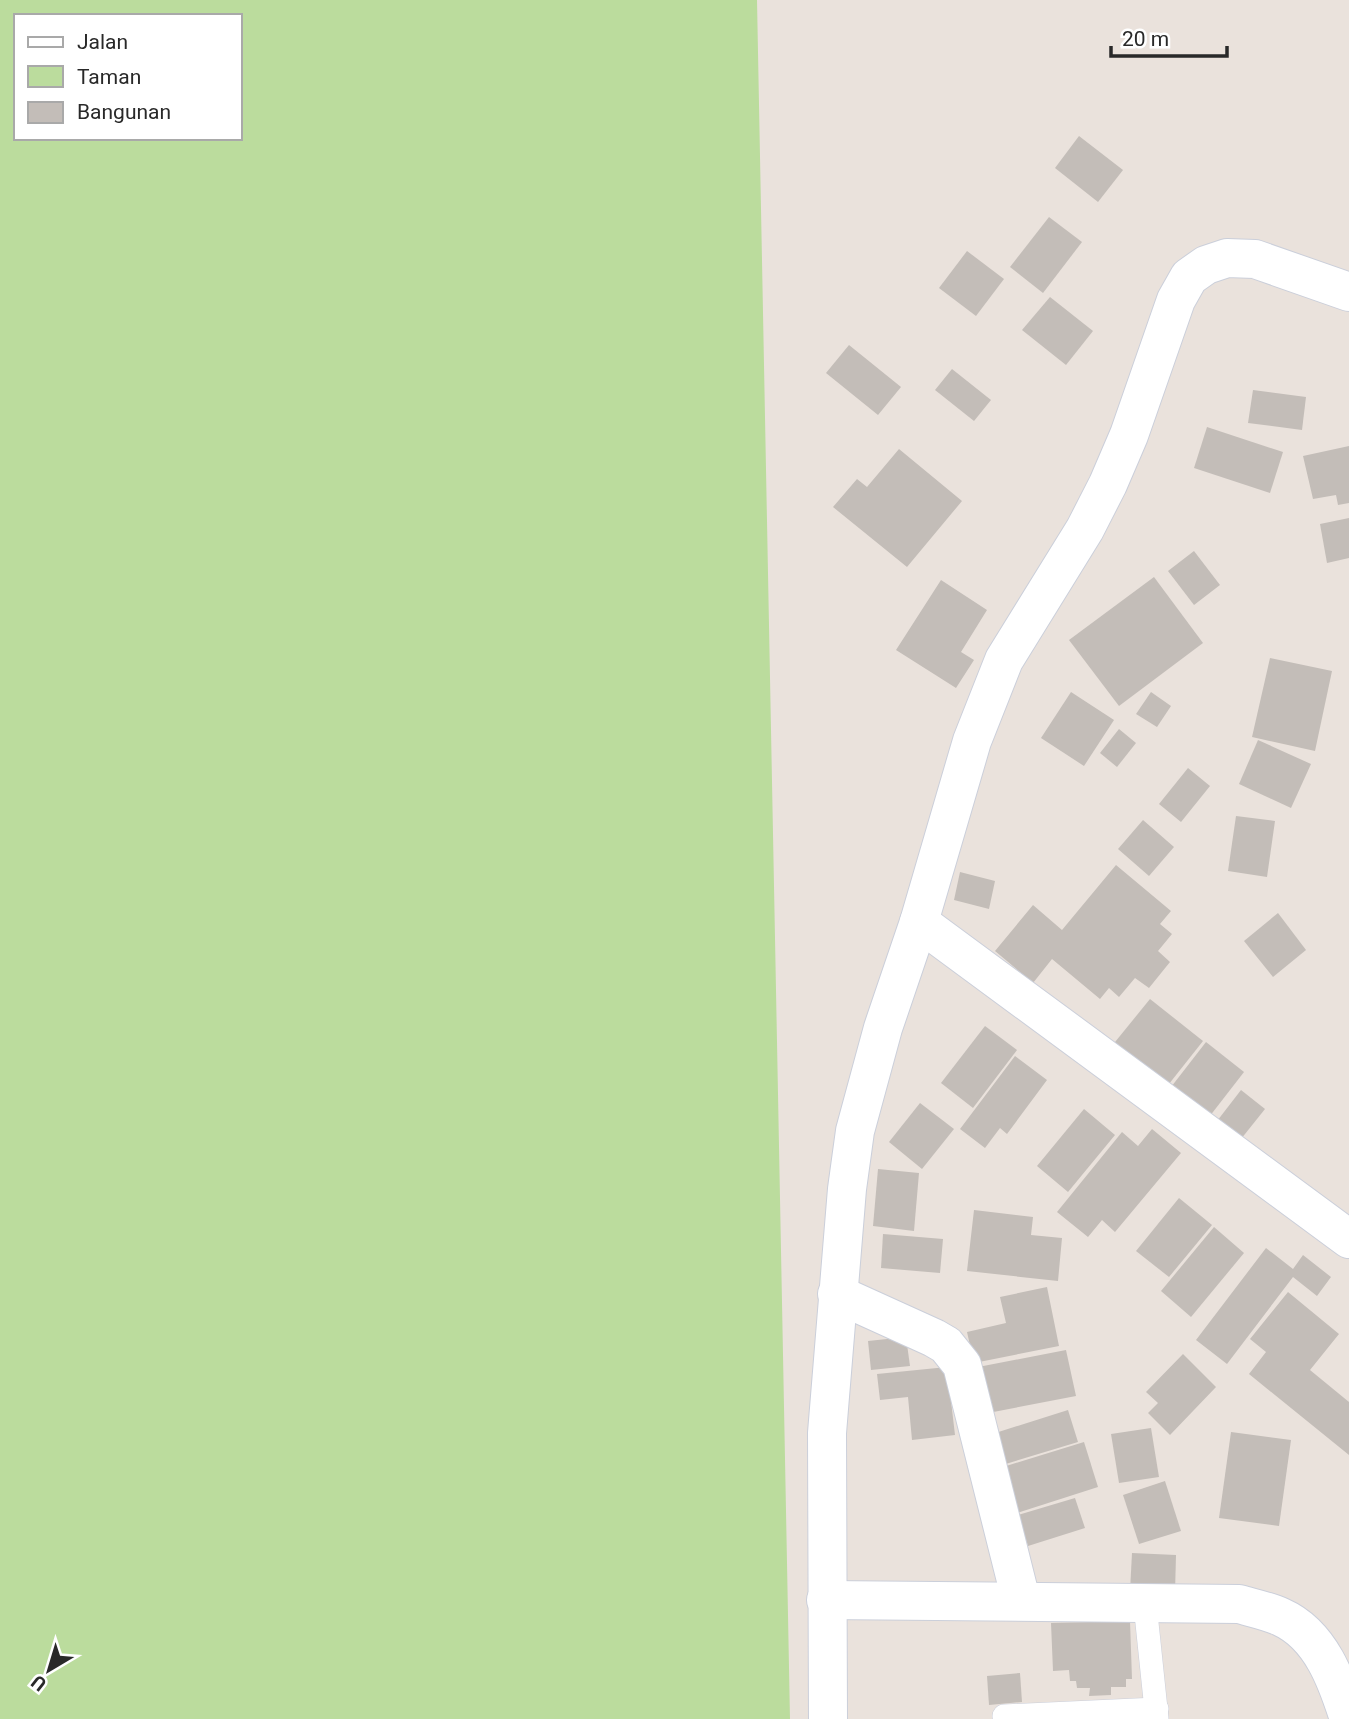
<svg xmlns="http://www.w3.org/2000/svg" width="1349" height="1719" viewBox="0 0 1349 1719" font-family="Roboto,sans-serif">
<rect width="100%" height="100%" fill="#eae2dc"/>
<!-- green -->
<path fill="#bbdc9d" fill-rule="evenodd" d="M 0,0 L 757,0 L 790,1719 L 0,1719 ZM 16,16 L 240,16 L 240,138 L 16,138 Z"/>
<!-- building -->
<g fill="#c3bdb8">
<path d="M 1079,136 L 1123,170 L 1098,202 L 1055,168 Z"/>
<path d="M 1049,217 L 1082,242 L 1043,293 L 1010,267 Z"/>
<path d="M 967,251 L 1004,279 L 976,316 L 939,288 Z"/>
<path d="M 1050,297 L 1093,331 L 1066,365 L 1022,330 Z"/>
<path d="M 849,345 L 901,387 L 878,415 L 826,373 Z"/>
<path d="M 952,369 L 991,400 L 974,421 L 935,390 Z"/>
<path d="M 1253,390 L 1306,397 L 1302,430 L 1248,423 Z"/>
<path d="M 1207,427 L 1283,452 L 1270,493 L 1194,468 Z"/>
<path d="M 1349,446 L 1349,503 L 1338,505 L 1336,495 L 1313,499 L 1303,456 Z"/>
<path d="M 899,449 L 962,501 L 907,567 L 833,507 L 857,479 L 867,487 Z"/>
<path d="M 1349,518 L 1349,558 L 1327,563 L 1320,524 Z"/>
<path d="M 1194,551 L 1220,585 L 1194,605 L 1168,571 Z"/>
<path d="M 1154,577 L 1203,643 L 1119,706 L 1069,640 Z"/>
<path d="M 941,580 L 987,610 L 961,652 L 974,660 L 956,688 L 896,650 Z"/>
<path d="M 1270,658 L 1332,671 L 1315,751 L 1252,737 Z"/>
<path d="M 1071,692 L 1114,720 L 1084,766 L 1041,738 Z"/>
<path d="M 1151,692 L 1171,706 L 1157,727 L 1136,714 Z"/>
<path d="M 1119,729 L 1136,743 L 1117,767 L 1100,753 Z"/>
<path d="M 1258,740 L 1311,764 L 1291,808 L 1239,784 Z"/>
<path d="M 1188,768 L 1210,786 L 1181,822 L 1159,804 Z"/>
<path d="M 1236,816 L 1275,821 L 1267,877 L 1228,871 Z"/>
<path d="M 1143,820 L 1174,847 L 1149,876 L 1118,849 Z"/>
<path d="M 1116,865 L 1171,911 L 1160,924 L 1172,934 L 1158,951 L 1170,962 L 1149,988 L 1135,978 L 1119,997 L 1109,988 L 1100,999 L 1052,959 L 1033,983 L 995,951 L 1033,905 L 1062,930 Z"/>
<path d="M 960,872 L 995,881 L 989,909 L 954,900 Z"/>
<path d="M 1278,913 L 1306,950 L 1273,977 L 1244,941 Z"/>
<path d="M 1150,999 L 1203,1041 L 1165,1089 L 1111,1047 Z"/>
<path d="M 985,1026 L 1017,1050 L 973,1108 L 941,1083 Z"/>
<path d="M 1206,1042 L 1244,1072 L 1206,1121 L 1168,1091 Z"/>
<path d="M 1015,1056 L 1047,1080 L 1007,1134 L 1000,1128 L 985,1148 L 960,1129 Z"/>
<path d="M 1241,1090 L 1265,1109 L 1237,1144 L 1214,1125 Z"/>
<path d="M 920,1103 L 954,1129 L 922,1169 L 889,1142 Z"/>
<path d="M 1084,1109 L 1115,1135 L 1068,1192 L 1037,1166 Z"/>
<path d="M 1152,1129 L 1181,1153 L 1115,1232 L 1102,1220 L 1088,1237 L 1057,1212 L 1122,1132 L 1138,1146 Z"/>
<path d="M 878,1169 L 919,1173 L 914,1231 L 873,1226 Z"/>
<path d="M 1179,1198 L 1212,1225 L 1169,1277 L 1136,1251 Z"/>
<path d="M 974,1210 L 1033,1217 L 1031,1235 L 1062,1238 L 1058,1281 L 967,1271 Z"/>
<path d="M 1214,1227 L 1244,1253 L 1191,1317 L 1161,1291 Z"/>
<path d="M 883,1234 L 943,1239 L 940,1273 L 881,1268 Z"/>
<path d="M 1266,1248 L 1293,1269 L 1303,1255 L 1331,1277 L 1317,1296 L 1293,1277 L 1227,1364 L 1196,1340 Z"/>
<path d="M 1047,1287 L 1059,1346 L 974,1363 L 967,1332 L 1006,1323 L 1000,1297 Z"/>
<path d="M 1288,1292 L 1339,1334 L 1310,1370 L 1349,1402 L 1349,1455 L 1249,1374 L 1266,1352 L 1250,1339 Z"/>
<path d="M 906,1337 L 910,1366 L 871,1370 L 868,1341 Z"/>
<path d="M 1066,1350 L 1076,1396 L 983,1414 L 973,1368 Z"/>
<path d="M 1183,1354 L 1216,1387 L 1170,1435 L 1148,1413 L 1158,1403 L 1146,1392 Z"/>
<path d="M 947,1367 L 955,1435 L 912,1440 L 908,1397 L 880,1400 L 877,1374 Z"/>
<path d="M 1068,1410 L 1078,1442 L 999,1466 L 989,1435 Z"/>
<path d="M 1151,1428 L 1159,1477 L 1119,1483 L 1111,1434 Z"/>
<path d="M 1231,1432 L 1291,1440 L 1279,1526 L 1219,1518 Z"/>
<path d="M 1084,1442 L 1098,1487 L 1017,1513 L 1003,1467 Z"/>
<path d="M 1165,1481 L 1181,1531 L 1139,1544 L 1123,1495 Z"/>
<path d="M 1075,1498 L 1085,1528 L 1028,1546 L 1018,1515 Z"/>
<path d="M 1132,1553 L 1176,1555 L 1175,1593 L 1130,1591 Z"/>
<path d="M 1130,1621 L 1132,1679 L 1126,1679 L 1126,1687 L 1111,1687 L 1111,1695 L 1089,1696 L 1090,1688 L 1077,1688 L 1076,1681 L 1070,1681 L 1069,1670 L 1053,1671 L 1051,1623 Z"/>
<path d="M 1020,1673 L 1022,1702 L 989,1705 L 987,1676 Z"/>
</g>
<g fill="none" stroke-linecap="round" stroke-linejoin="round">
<!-- lane casing -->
<g stroke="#cbcfda" stroke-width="24">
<g id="lane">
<path d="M 1145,1604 L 1157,1719"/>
<path d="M 1004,1716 L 1157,1709"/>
</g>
</g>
<!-- street casing -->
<g stroke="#cbcfda" stroke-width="40">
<g id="street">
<path d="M 919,922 L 1349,1239"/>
<path d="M 837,1294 L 934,1338 L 946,1345 L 962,1365 L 1021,1600"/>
<path d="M 826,1600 L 1239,1604 C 1253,1608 1268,1611 1281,1617 C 1321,1635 1337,1681 1349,1719"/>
<path d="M 828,1719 L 827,1433 L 847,1189 L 855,1131 L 883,1028 L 919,922 L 972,741 L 1004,660 L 1085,529 L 1108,484 L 1129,435 L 1176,300 L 1189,277 L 1206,265 L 1227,258 L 1255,259 L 1349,292"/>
</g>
</g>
<!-- lane -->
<use href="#lane" stroke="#fff" stroke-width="23"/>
<!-- street -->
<use href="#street" stroke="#fff" stroke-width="38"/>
</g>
<!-- legend -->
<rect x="14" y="14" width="228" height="126" fill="#ffffff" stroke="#a9a9a9" stroke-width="2"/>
<rect x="28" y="37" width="35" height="10" fill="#ffffff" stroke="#a9a9a9" stroke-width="2"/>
<text x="77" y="49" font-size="21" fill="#292929">Jalan</text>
<rect x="28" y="66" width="35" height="21" fill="#bbdc9d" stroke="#a9a9a9" stroke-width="2"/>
<text x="77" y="84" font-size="21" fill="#292929">Taman</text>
<rect x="28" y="102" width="35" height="21" fill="#c3bdb8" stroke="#a9a9a9" stroke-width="2"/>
<text x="77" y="119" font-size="21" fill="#292929">Bangunan</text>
<!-- north arrow -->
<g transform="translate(49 1670) rotate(218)" stroke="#ffffff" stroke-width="5" paint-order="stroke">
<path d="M0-5L12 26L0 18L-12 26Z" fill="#292929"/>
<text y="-10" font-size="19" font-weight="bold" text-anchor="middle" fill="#292929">U</text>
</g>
<!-- scale -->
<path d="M1111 46v10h116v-10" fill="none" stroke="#292929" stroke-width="3.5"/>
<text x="1122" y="46" font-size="21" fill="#292929" stroke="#ffffff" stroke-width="5" paint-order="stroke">20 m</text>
</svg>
